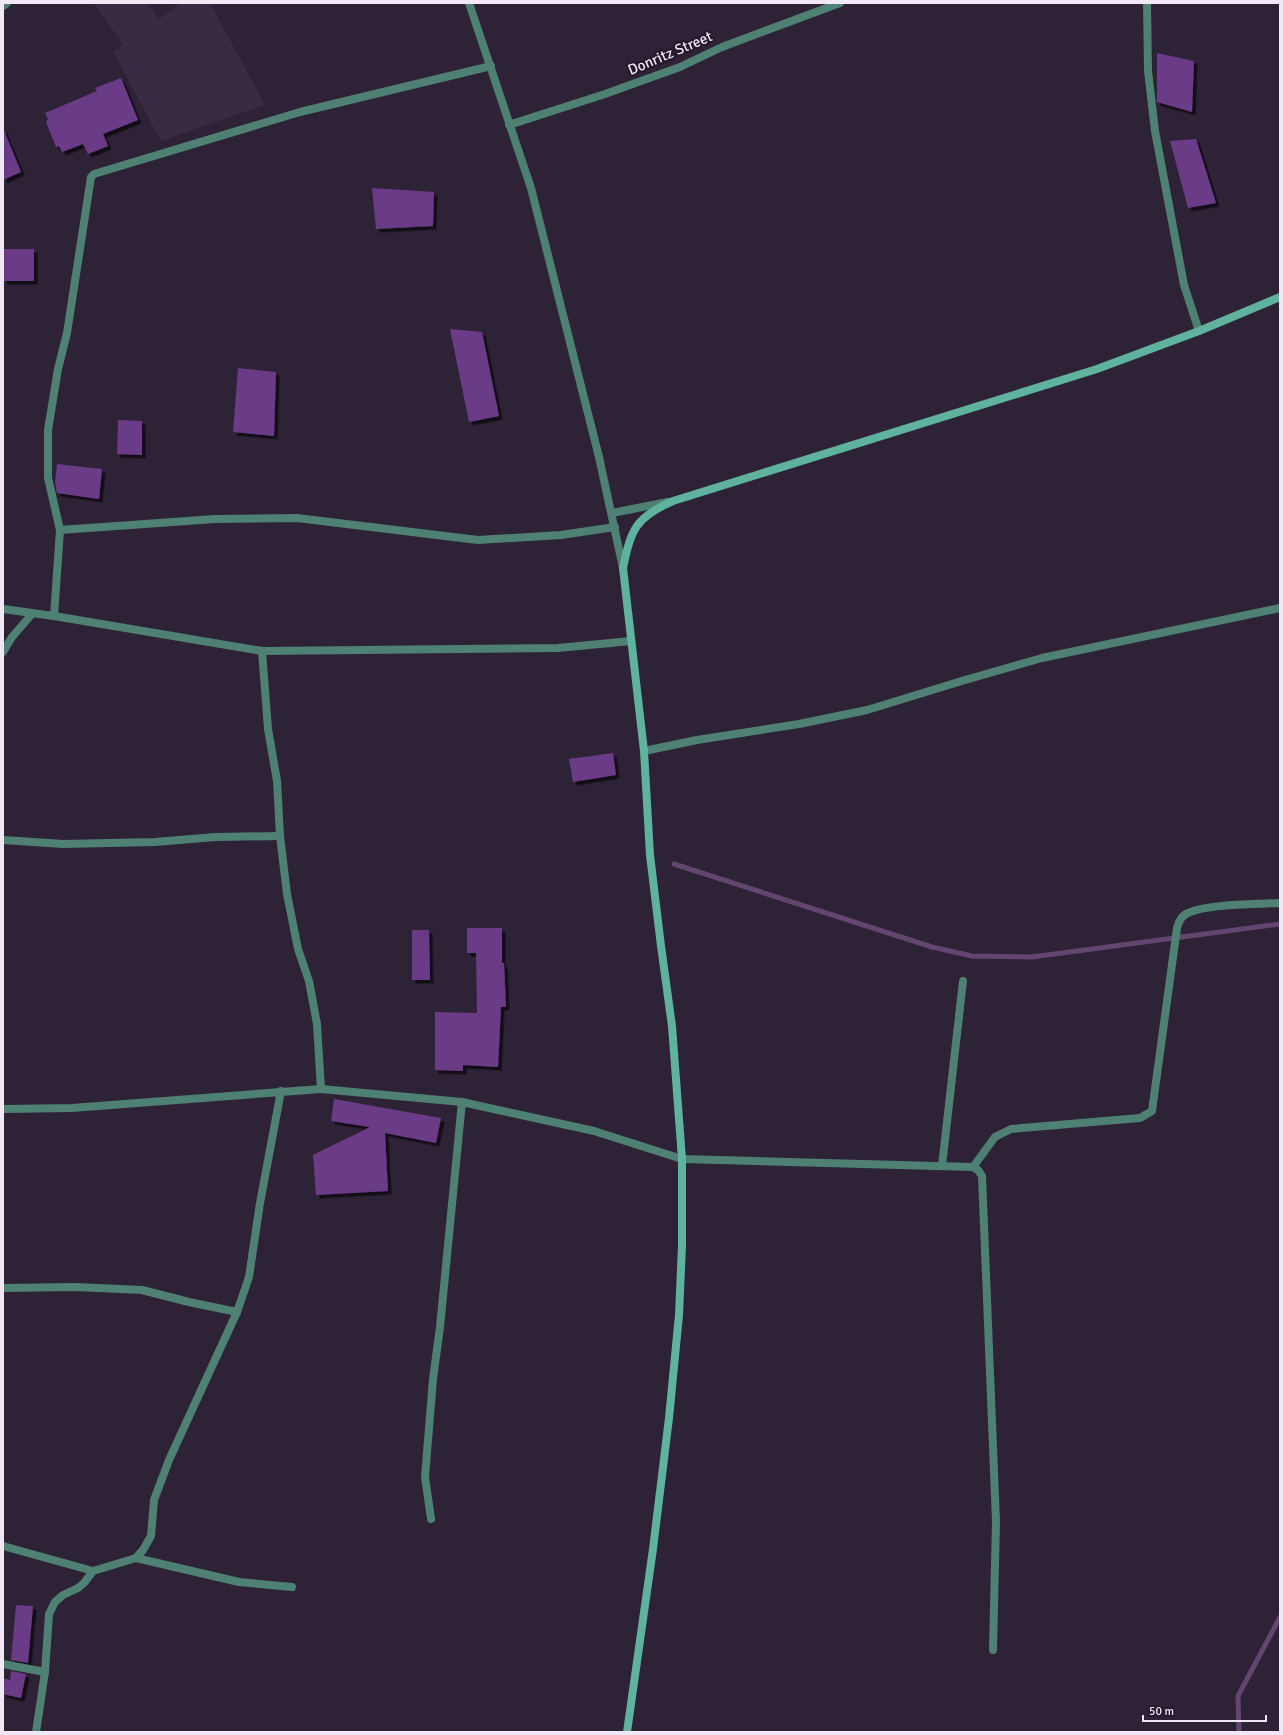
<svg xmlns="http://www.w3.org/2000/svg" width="1283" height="1735" viewBox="0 0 1283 1735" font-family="Signika,sans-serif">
<defs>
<filter id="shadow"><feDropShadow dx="3.5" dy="3.5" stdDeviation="0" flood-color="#0009"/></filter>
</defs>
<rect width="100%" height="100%" fill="#2e2236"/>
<!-- built -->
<path fill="#3a2b44" d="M 93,3 L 147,3 L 159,19 L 181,3 L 210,3 L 265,105 L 161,141 L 113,52 L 123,44 Z"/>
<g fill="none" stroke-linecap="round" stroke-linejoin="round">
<!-- stream -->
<g stroke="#624670" stroke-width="5">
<path d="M 674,864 L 932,947 L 972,956 L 1032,957 L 1280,924"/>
<path d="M 1239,1732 L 1238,1696 L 1280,1617"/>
</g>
</g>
<!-- building -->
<g fill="#6b3a86" filter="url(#shadow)">
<path d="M 1157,53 L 1194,61 L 1192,112 L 1157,102 Z"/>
<path d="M 121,78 L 138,120 L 103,134 L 108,146 L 88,154 L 83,144 L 62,152 L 59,146 L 56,147 L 46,122 L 48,119 L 45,113 L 97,91 L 95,88 Z"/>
<path d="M 3,128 L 21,172 L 3,180 Z"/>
<path d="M 1196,139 L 1216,203 L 1188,208 L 1170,141 Z"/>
<path d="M 372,188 L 434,192 L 433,226 L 376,229 Z"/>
<rect x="3" y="249" width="31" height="32"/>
<path d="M 450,329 L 482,332 L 499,416 L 469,422 Z"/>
<path d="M 238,368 L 276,372 L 274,436 L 233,432 Z"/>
<path d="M 118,420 L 142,421 L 142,455 L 117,454 Z"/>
<path d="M 57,464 L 102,469 L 99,499 L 57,493 L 55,483 Z"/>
<path d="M 613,753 L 616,775 L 573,782 L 569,759 Z"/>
<path d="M 467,928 L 502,928 L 502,963 L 504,963 L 506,1007 L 501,1007 L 498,1067 L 463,1065 L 463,1071 L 435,1070 L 435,1012 L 477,1013 L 476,953 L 467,953 Z"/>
<path d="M 412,930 L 429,930 L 430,980 L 412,980 Z"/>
<path d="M 334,1099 L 441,1118 L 436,1143 L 385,1133 L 388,1191 L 316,1195 L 313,1155 L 370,1127 L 331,1121 Z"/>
<path d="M 16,1605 L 33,1606 L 28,1663 L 11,1660 Z"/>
<path d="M 11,1671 L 26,1674 L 21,1698 L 3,1694 L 3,1678 L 10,1680 Z"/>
</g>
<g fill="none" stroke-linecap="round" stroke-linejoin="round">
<!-- street -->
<g stroke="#4e8073" stroke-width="8">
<path d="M 469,3 L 531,188 L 599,457 L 623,568"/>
<path d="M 1147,3 L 1148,71 L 1155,131 L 1184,285 L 1199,331"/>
<path d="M 3,6 L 7,3"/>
<path d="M 509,125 L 605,94 L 680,67 L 722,47 L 840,3"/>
<path d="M 612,513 L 668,502"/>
<path d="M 60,530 L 215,519 L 297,518 L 478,540 L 561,535 L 615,527"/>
<path d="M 3,609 L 54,616 L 262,651 L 558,648 L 631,641"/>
<path d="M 54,616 L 60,530 L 48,478 L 48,430 L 58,369 L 67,333 L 91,177 L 94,174 L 300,112 L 491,66"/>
<path d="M 262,651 L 268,729 L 277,781 L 280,836 L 287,894 L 298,949 L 309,981 L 317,1024 L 321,1089"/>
<path d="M 3,652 L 12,637 L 32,614"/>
<path d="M 644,751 L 697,740 L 799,724 L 867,710 L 965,680 L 1042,658 L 1280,608"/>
<path d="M 3,840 L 63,844 L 155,842 L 215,837 L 280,836"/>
<path d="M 3,1109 L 72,1108 L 321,1089 L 462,1102 L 594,1131 L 682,1159 L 973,1167 L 978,1170 L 982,1176 L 996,1521 L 993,1650"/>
<path d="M 942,1166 L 963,981"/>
<path d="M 973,1167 L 995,1137 L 1011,1129 L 1140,1118 L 1152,1111 L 1177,928 C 1179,921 1181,916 1188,913 C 1206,904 1258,904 1280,903"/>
<path d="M 3,1288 L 75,1287 L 142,1290 L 189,1302 L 237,1312"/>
<path d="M 431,1519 L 425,1477 L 433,1379 L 440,1327 L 462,1102"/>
<path d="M 3,1546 L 93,1571"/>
<path d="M 136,1558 L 239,1582 L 292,1587"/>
<path d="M 3,1664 L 45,1672"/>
<path d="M 36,1732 L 45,1672 L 49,1614 L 55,1602 L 63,1595 L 78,1588 L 84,1583 L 93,1571 L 136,1558 L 143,1550 L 151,1536 L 154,1500 L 169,1460 L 237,1312 L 249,1277 L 260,1203 L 281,1091"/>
</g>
<!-- secondary -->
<path stroke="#5eb29e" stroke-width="8" d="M 627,1732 L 653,1549 L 669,1418 L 679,1315 L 682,1246 L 682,1159 L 672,1026 L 661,946 L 650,855 L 644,751 L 623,568 C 631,529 636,517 673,501 L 1097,369 L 1199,331 L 1280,297"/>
</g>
<g text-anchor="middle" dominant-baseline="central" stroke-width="4" stroke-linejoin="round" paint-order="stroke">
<!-- street labels -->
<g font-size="15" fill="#f0e8f5" stroke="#24192c">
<text transform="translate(670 53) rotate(-23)">Donritz Street</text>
</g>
</g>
<!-- border -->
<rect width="1283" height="1735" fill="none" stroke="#f0e8f5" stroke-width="8"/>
<!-- scale -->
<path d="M1143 1715v6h123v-6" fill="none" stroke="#f0e8f5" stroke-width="2"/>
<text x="1149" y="1715" font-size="12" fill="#f0e8f5" stroke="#24192c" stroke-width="3" paint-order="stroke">50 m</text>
</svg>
